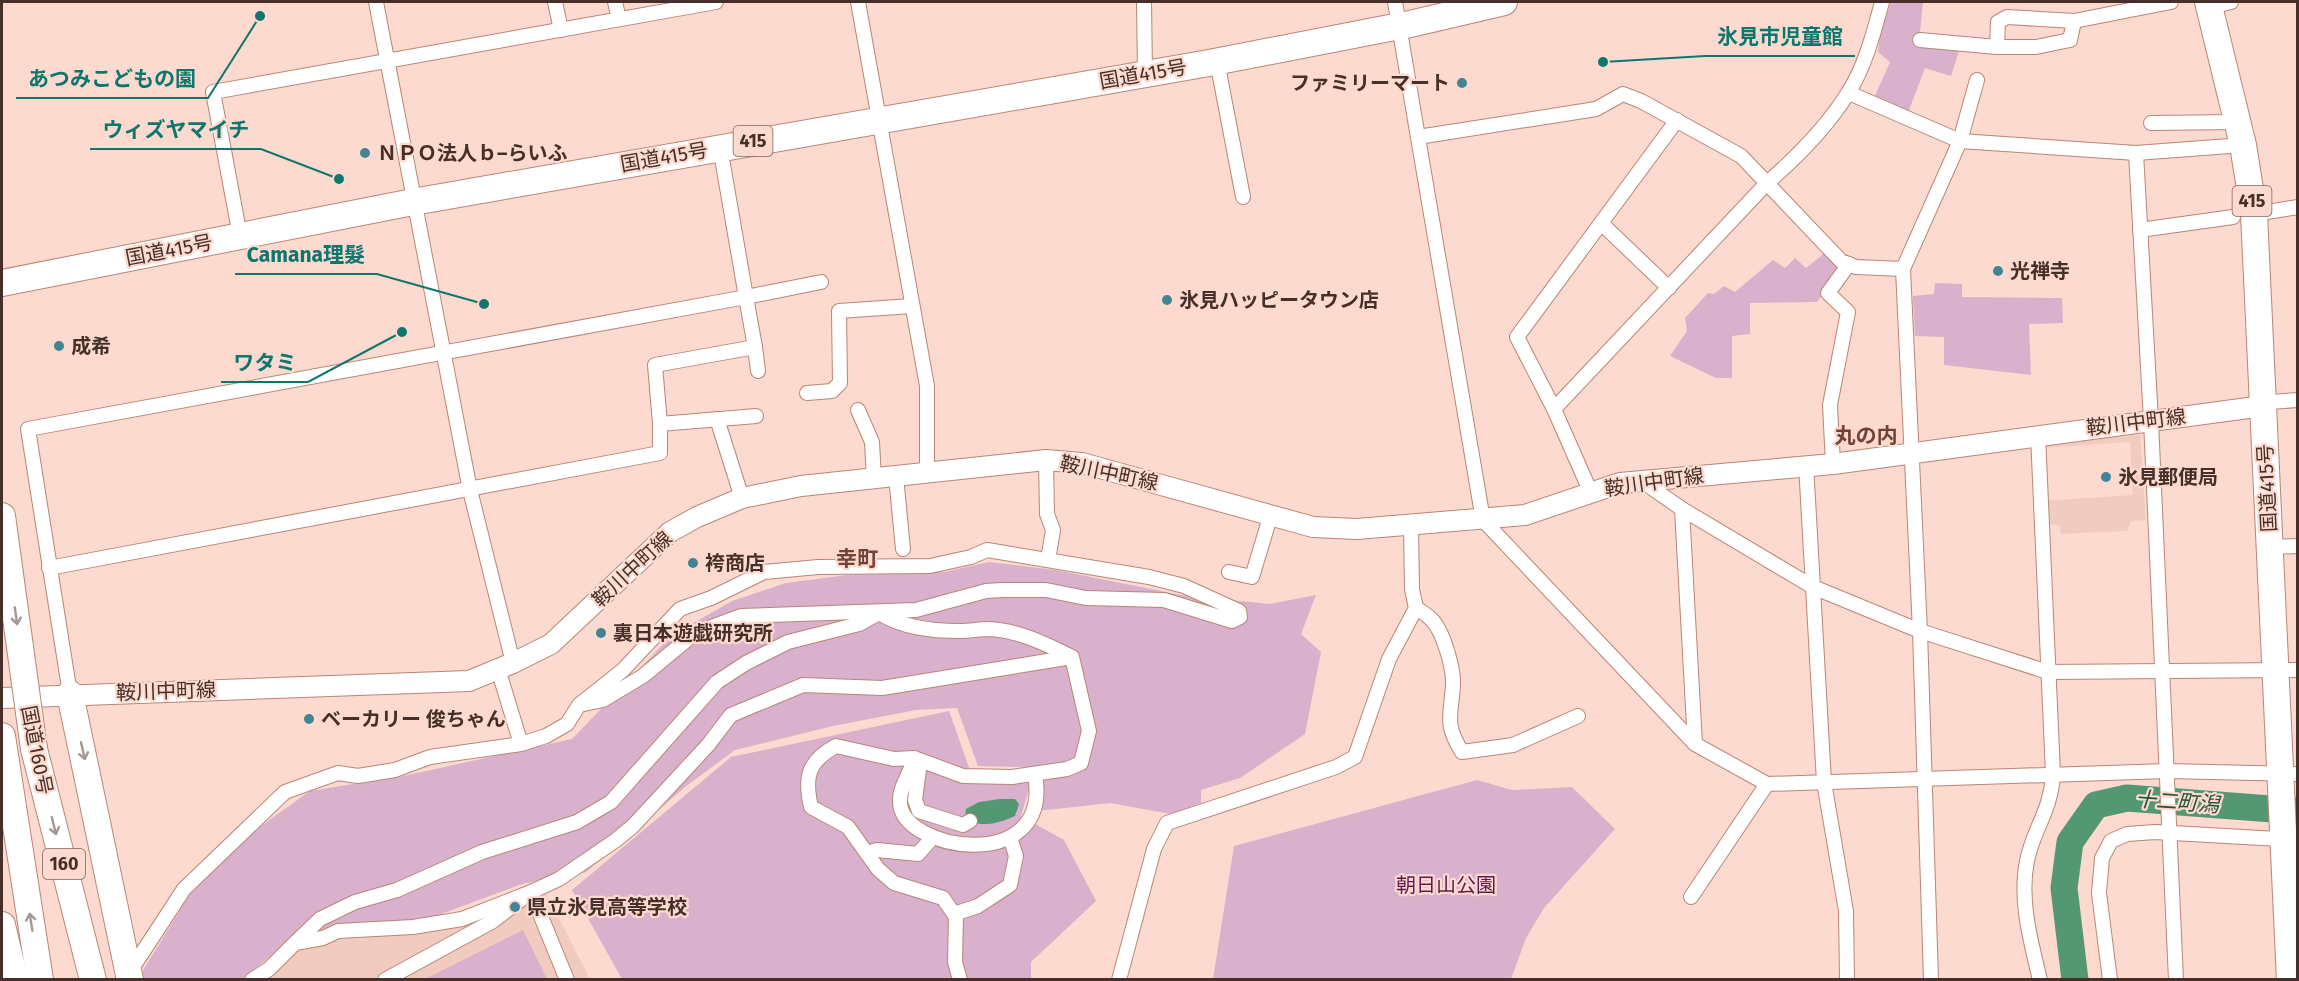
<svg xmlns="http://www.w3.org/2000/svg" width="2299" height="981" viewBox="0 0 2299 981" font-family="'Fira Sans','Noto Sans JP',sans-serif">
<rect width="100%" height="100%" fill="#fcdacf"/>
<!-- built -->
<g fill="#f1cbbf">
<path d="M 2140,435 L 2146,520 L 2131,521 L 2127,531 L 2061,534 L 2060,525 L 2043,524 L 2042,501 L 2133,495 L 2130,442 L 2042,448 L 2042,441 Z"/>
<path d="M 541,883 L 590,979 L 244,980 L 304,934 L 414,932 Z"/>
</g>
<!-- green -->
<g fill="#d9b1cc">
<path d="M 1891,2 L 1923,2 L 1919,42 L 1960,48 L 1951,76 L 1925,68 L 1908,113 L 1874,98 L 1890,62 L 1878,52 L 1880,35 Z"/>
<path d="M 1826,252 L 1842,267 L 1817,302 L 1750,303 L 1750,334 L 1732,336 L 1732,378 L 1716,378 L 1670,356 L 1687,331 L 1685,318 L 1708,293 L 1714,294 L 1724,286 L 1735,292 L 1773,260 L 1785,268 L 1795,258 L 1806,268 Z"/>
<path d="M 1935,283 L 1962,284 L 1962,297 L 2062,298 L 2063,323 L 2029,324 L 2031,375 L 1944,365 L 1944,337 L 1915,336 L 1913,296 L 1934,294 Z"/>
<path d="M 989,562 L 1056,570 L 1181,595 L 1270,604 L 1316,595 L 1301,634 L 1321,652 L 1305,734 L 1240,778 L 1201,790 L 1201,803 L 1171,814 L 1110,803 L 1037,811 L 1029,789 L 1021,816 L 1064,840 L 1096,901 L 1031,962 L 1031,979 L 622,979 L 572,890 L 731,757 L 949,711 L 971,773 L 1028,783 L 1023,767 L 978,766 L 957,708 L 916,710 L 833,726 L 735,750 L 685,787 L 586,872 L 522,884 L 425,920 L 299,932 L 243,979 L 137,980 L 190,894 L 258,828 L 310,791 L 408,775 L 572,739 L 672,635 L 732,601 L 786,583 L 847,575 L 944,572 Z"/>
<path d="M 1477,780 L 1512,790 L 1572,787 L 1615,829 L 1544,908 L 1526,938 L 1511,979 L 1213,979 L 1234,846 Z"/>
<path d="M 523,930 L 547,979 L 425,979 Z"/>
</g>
<!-- water -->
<path fill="#549873" d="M 1000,799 L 1015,799 L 1019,804 L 1015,816 C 1000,823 980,829 965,818 L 966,809 L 979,802 Z"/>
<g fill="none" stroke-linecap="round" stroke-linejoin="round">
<!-- river -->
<path stroke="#549873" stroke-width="27" d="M 2075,980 L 2064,888 L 2070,842 L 2096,805 L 2127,798 L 2298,811"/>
<!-- street casing -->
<g stroke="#b98575" stroke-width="16">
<g id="street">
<path d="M 376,2 L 470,490 L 513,663"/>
<path d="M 555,2 L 561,30"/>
<path d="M 615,2 L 619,19"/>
<path d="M 858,2 L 927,386 L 927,473"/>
<path d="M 1144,2 L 1145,73"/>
<path d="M 1395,2 L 1483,520 L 1695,744 L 1767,784 L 2167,771 L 2298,774"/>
<path d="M 2210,7 L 2231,2"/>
<path d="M 2074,21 L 2070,40 L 2036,47 L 1997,47 L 1998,22 L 2007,17 L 2074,21 L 2171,2"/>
<path d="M 1920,40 L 1997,47"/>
<path d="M 1217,61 L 1243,197"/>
<path d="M 1849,93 L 1960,141 L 2136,153 L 2243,145"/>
<path d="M 2151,123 L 2237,122"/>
<path d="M 1418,137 L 1596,109 L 1623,94 L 1641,101 L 1741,156 L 1841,261 L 1856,267 L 1903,269"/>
<path d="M 2136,153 L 2151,421 L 2176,980"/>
<path d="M 2254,214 L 2298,207"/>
<path d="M 1601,223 L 1669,288"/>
<path d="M 2140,230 L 2233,217"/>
<path d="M 240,236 L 213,92 L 716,2"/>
<path d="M 755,347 L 746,297 L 821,282"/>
<path d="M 807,393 L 832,391 L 840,383 L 839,311 L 912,306"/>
<path d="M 2263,406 L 2270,402 L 2298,400"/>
<path d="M 1554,409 L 1767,183 C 1797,157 1827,127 1848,93 C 1865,67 1874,32 1882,2"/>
<path d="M 858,410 L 872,442 L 874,479"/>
<path d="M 717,419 L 742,498"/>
<path d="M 660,424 L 655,365 L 755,347 L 758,371"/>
<path d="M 2038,435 L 2053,774 C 2051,812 2033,829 2027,861 C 2019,900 2031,942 2040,980"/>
<path d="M 1046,460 L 1047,514 L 1053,530 L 1048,560"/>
<path d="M 1806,464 L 1824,782 L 1846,911 L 1847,980"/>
<path d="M 1833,464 L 1830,405 L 1848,312 L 1828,293 L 1849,264"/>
<path d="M 896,476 L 903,549"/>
<path d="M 1642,481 L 1682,509 L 1813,587 L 1920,631 L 2048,672 L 2298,670"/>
<path d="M 1591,493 L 1554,409 L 1517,337 L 1677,120"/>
<path d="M 1682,509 L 1695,744"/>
<path d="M 2270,547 L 2298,546"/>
<path d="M 49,568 L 660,453 L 660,424 L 756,416"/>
<path d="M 1229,572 L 1252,577 L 1271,514"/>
<path d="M 1416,608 C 1421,611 1427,615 1431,619 C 1443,630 1454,669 1453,685 C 1451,717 1444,723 1462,752 L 1513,745 L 1578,716"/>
<path d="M 498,669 L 521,744 L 546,736 L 567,724 L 579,705 L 623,670 L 680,609 L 711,598 L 764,572 L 818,567 L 930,566 L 971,557 L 987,550 L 1149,577 L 1184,586 L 1239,611 L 1240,617 L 1232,621 L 1164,600 L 1086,598 L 1046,590 L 1002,590 L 986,591 L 916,610 L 741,616 L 695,633 L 643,676 L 603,700 L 579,705"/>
<path d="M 70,694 L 28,429 L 746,297 L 720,147"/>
<path d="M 914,758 C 911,774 899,786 900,802 C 901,851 1053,876 1035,775"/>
<path d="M 920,762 L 915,800 L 919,811 L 963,825 L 970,821"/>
<path d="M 867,853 L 877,850 L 918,854 L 933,837"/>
<path d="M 1691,897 L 1767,784"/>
<path d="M 954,914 L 978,906 L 1010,885 L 1016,856 L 1010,837"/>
<path d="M 295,943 L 320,919 L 355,902 L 397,890 L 482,852 L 577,822 L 611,802 L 717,682 L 746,663 L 788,642 L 859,624 L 879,613 C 903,628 932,631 960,631 C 970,631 979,629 988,629 C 1018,630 1046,644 1072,657"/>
<path d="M 129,973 L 184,889 L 285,792 L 338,773 L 358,776 L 395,770 L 430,757 L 521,744"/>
<path d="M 252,980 L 269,969 L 295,943 L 323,938 L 338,931 L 413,927 L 462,919 L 531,892 L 567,980"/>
<path d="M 385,980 L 493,921 L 531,892 L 559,879 L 616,840 L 633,826 L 708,745 L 731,715 L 803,685 L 882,688 L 1072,657 L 1089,731 L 1081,763 L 1067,769 L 1012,777 L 963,776 L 914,758 L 894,759 L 836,746 C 808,761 804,777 811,807 L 848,827 L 878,869 L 894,883 L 943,898 L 956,917 L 955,962 L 960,980"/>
<path d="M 1119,980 L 1154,849 L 1167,823 L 1336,767 L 1355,757 L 1389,659 L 1416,608 L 1412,589 L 1411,525"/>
<path d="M 1931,980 L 1920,631 L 1903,269 L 1960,141 L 1977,80"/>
<path d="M 2110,980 L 2099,893 L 2102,858 L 2111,841 L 2127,834 L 2155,832 L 2298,840"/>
</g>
</g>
<!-- secondary casing -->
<g stroke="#b98575" stroke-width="22">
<path id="secondary" d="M 2,698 L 469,681 L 513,663 L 551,644 L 670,532 L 697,517 L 742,498 L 801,486 L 1046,460 L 1082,463 L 1313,527 L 1357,529 L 1525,515 L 1620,483 L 1833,464 L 2263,406"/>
</g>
<!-- highway casing -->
<g stroke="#b98575" stroke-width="28">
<g id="highway">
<path d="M 2208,2 L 2243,145 L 2254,214 L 2290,980"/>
<path d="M 2,283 L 413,202 L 1209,63 L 1410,24 L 1504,2"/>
<path d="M 2,516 L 20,647"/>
<path d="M 70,694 L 130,980"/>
<path d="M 2,736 L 40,980"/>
<path d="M 34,749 L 93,980"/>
<path d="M 2,925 L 15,980"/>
</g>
</g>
<!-- street -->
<use href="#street" stroke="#fff" stroke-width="14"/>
<!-- secondary -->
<use href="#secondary" stroke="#fff" stroke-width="20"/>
<!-- highway -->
<use href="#highway" stroke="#fff" stroke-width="26"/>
<!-- highway-bridge casing -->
<g stroke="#b98575" stroke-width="28" stroke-linecap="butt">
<path id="highway-bridge" d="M 20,647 L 34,749"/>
</g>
<!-- highway-bridge -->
<use href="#highway-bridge" stroke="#fff" stroke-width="26"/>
</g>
<!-- one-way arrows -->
<defs><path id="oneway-shaft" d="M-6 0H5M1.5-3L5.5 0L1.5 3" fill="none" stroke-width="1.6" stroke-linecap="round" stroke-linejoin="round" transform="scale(1.5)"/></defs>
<g stroke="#a29794">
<use href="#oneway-shaft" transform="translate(16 616) rotate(82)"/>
<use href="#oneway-shaft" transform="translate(83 751) rotate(77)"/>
<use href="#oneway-shaft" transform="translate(54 826) rotate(76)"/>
<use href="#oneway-shaft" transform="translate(31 922) rotate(-99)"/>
</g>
<!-- markers -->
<g fill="#428396" stroke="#fcdacf" stroke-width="2">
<circle cx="1462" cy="83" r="6"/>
<circle cx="365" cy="153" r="6"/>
<circle cx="1998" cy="271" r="6"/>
<circle cx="1167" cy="300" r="6"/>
<circle cx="59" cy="346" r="6"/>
<circle cx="2106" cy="477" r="6"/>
<circle cx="693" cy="563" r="6"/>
<circle cx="601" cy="633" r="6"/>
<circle cx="309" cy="719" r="6"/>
<circle cx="515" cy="907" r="6"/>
</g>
<g text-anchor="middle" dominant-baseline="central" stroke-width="4.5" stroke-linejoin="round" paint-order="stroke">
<!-- shield labels -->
<g fill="#fcdacf" stroke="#7c625a" stroke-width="1.5">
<rect x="733.5" y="126" width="39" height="30" rx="4.5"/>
<rect x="2232.5" y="186" width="39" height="30" rx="4.5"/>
<rect x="43" y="849" width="42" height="30" rx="4.5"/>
</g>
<g font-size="18" font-weight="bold" fill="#452f28">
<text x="753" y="141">415</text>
<text x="2252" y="201">415</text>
<text x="64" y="864">160</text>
</g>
<!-- street labels -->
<g font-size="20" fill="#452f28" stroke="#fcdacf">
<text transform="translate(1143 74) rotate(-10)">国道415号</text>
<text transform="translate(664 157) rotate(-10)">国道415号</text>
<text transform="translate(169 250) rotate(-11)">国道415号</text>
<text transform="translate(2136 422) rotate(-7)">鞍川中町線</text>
<text transform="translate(1109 473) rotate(12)">鞍川中町線</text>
<text transform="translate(1654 482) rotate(-8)">鞍川中町線</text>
<text transform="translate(2267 488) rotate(-93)">国道415号</text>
<text transform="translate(632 569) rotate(-43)">鞍川中町線</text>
<text transform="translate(166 691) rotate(-2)">鞍川中町線</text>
<text transform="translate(37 750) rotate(79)">国道160号</text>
</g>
<!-- poi labels -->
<g font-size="20" font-weight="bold" fill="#452f28" stroke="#fcdacf" text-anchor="start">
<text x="1450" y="83" text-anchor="end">ファミリーマート</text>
<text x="377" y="153">ＮＰＯ法人ｂ―らいふ</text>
<text x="2010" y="271">光禅寺</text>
<text x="1179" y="300">氷見ハッピータウン店</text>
<text x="71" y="346">成希</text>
<text x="2118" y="477">氷見郵便局</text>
<text x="705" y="563">袴商店</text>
<text x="613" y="633">裏日本遊戯研究所</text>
<text x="321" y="719">ベーカリー 俊ちゃん</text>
<text x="527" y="907">県立氷見高等学校</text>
</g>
<!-- park labels -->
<g font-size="20" fill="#5f194f" stroke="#fcdacf">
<text x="1446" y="885">朝日山公園</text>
</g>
<!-- neighbourhood labels -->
<g font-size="21" font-weight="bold" fill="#714334" stroke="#fcdacf">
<text x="1866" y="436">丸の内</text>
<text x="857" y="559">幸町</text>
</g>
<!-- water labels -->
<g font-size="21" font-style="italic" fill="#1e5339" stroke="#fcdacf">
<text transform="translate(2177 802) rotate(4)">十二町潟</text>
</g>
</g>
<!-- callouts -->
<path fill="none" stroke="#0f766e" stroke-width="2" d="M1603 62L1705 56H1855M260 16L208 98H16M339 179L261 149H90M484 304L377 274H235M402 332L308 382H221"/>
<g fill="#0f766e" stroke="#fcdacf" stroke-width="2">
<circle cx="1603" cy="62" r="6"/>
<circle cx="260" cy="16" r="6"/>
<circle cx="339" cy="179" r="6"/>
<circle cx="484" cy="304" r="6"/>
<circle cx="402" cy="332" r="6"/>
</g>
<g font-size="21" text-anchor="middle" font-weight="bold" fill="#0f766e" stroke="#fcdacf" stroke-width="4.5" stroke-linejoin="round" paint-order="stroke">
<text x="1780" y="44">氷見市児童館</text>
<text x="112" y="86">あつみこどもの園</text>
<text x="176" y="137">ウィズヤマイチ</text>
<text x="306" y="262">Camana理髮</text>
<text x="265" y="370">ワタミ</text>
</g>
<!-- border -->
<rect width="2299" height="981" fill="none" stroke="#452f28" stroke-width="6"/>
</svg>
